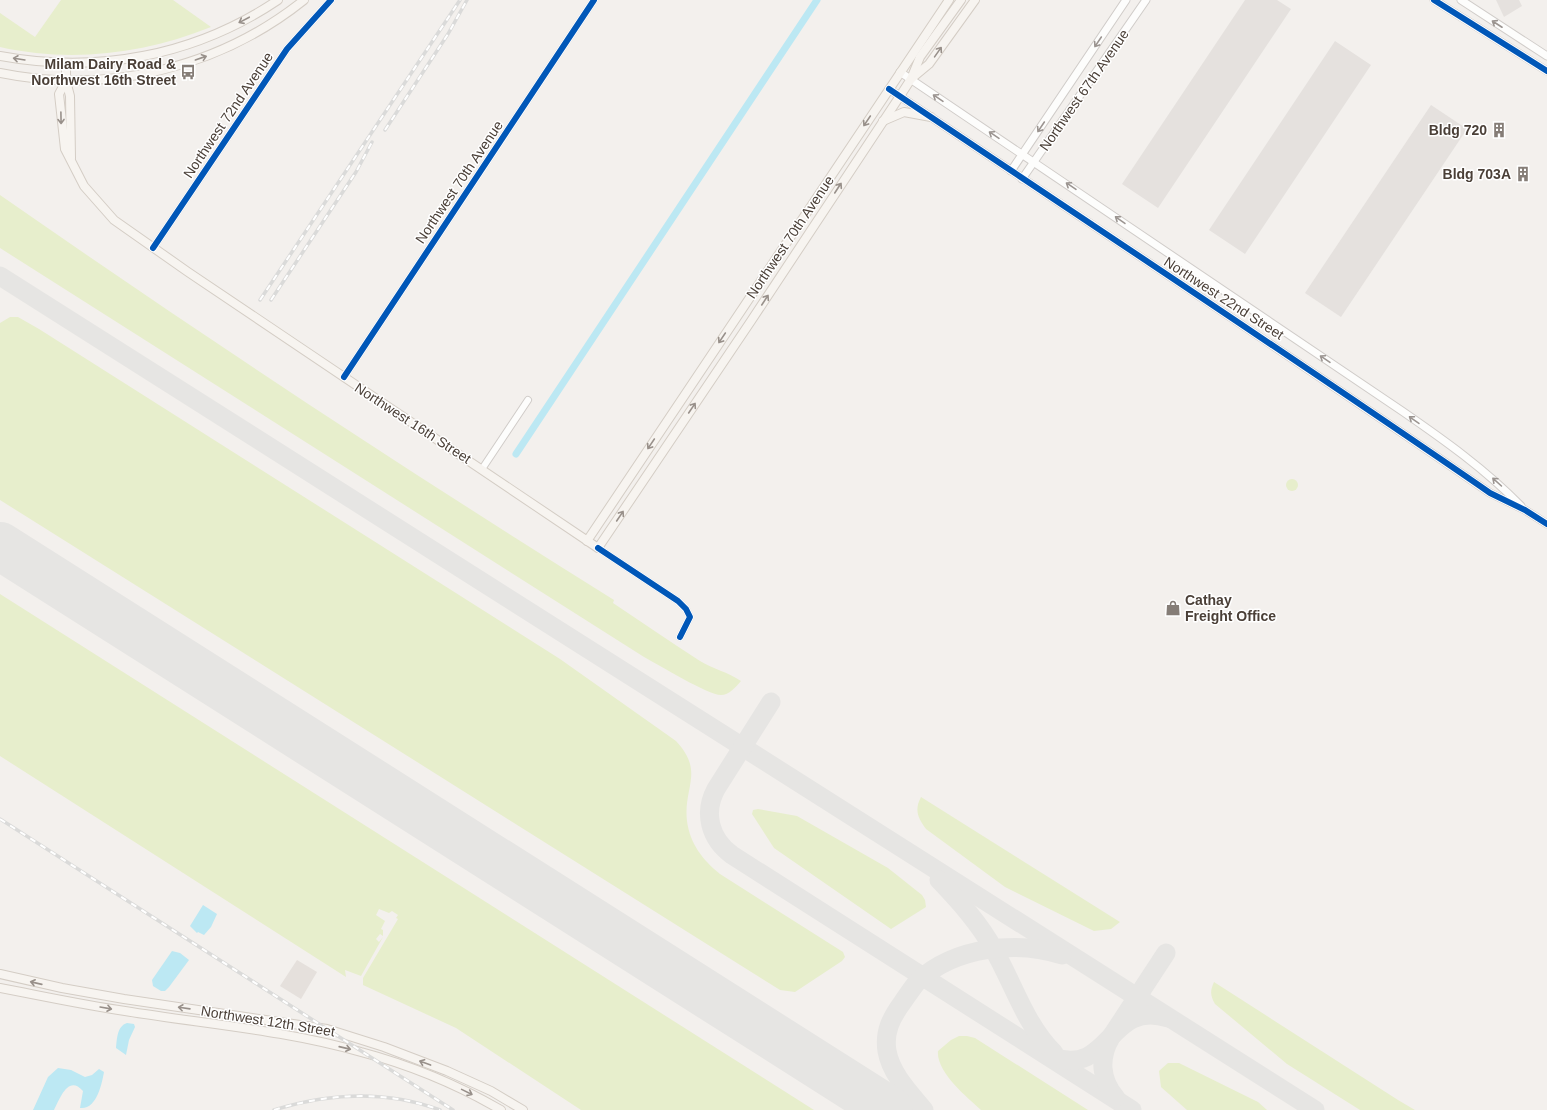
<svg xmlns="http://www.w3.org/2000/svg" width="1547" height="1110" viewBox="0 0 1547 1110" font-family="Helvetica,sans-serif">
<rect width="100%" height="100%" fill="#f3f0ed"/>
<!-- industrial -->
<path fill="#e5e0dc" d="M 297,960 L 317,972 L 301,999 L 280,986 Z"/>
<!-- green -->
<g fill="#e7eecc">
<path d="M 61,0 L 173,0 L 211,27 C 144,54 71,63 0,47 L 0,13 L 35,37 Z"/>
<path d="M 0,195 C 201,335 406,470 614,600 L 613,603 C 642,622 670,642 700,661 C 713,669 728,672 741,681 C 736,687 729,695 721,695 C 708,695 659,665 644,657 L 0,248 Z"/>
<path d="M 10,317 L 18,317 L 39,329 L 560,659 L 676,741 C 705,772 683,787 687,821 C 690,844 703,860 720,874 L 843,952 L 845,957 L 842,961 L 795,992 L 780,990 L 0,500 L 0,323 Z"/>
<circle cx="1292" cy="485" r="6"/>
<path d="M 0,594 L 814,1110 L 581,1110 L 456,1028 L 363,985 L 363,978 L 398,919 L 396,918 L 398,915 L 392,911 L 389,913 L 379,909 L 376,915 L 385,921 L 381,929 L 383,930 L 383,936 L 380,934 L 376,939 L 379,942 L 383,937 L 361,976 L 345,970 L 346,977 L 0,756 Z"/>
<path d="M 921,797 L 1120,922 L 1111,929 L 1094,931 L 1005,887 L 926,829 C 918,818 914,810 921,797 Z"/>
<path d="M 758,809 L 797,816 L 888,868 L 922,895 L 925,900 L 926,907 L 891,929 L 774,848 L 752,814 L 753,810 Z"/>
<path d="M 1214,982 L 1398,1100 L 1415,1110 L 1360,1110 L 1287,1064 L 1215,1004 C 1210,995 1210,991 1214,982 Z"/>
<path d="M 959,1036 L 967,1036 L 975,1038 L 1088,1110 L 981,1110 C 967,1097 936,1072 938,1051 L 951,1040 Z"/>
<path d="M 1168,1063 L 1179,1063 L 1258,1102 L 1267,1110 L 1187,1110 L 1161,1087 L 1159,1071 Z"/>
</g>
<!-- parking -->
<g fill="#e5e1de">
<path d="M 1245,0 L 1277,0 L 1291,9 L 1158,208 L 1122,184 Z"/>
<path d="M 1496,0 L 1519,0 L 1522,6 L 1504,17 Z"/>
<path d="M 1335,41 L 1371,65 L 1245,254 L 1209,230 Z"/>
<path d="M 1431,105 L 1467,129 L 1341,317 L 1305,293 Z"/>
</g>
<!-- water -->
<g fill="#bce8f3">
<path d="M 203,905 L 217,914 L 211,927 L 204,935 L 198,932 L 197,933 L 190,926 Z"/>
<path d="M 172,951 L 180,953 L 189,960 L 169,987 L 165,991 L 161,991 L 153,986 L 152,980 Z"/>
<path d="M 127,1023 L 134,1024 L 135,1027 L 129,1040 L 126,1055 L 116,1048 C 117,1039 117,1026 127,1023 Z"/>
<path d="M 58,1068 L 71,1070 L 85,1077 L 92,1075 L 99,1069 L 104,1072 C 102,1083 97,1110 80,1108 L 83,1091 C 68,1074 60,1099 54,1110 L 33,1110 L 48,1077 Z"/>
</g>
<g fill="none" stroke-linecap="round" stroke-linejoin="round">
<!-- canal -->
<path stroke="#bce8f3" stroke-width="7" d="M 516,454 L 817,0"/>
<!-- taxiway -->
<g stroke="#e6e5e3" stroke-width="19">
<path d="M 0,276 L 1315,1110"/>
<path d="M 771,702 L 716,789 C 703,813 710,839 732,855 L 1132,1110"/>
<path d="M 939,880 C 959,901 980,924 994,950 C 1014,985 1025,1024 1054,1053"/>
<path d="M 1053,1057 C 1111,1077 1108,999 1168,1018"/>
<path d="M 1116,1098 C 1100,1080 1099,1057 1111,1037 L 1166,953"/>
<path d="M 924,1110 C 910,1093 891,1074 887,1051 C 884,1032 891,1018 902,1003 C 907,996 912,988 918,981 C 955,947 1016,940 1062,955"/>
</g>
<!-- runway -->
<path stroke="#e6e5e3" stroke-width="48" d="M 0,546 L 889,1110"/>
<!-- minor casing -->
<g stroke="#d0ccc9" stroke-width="8">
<g id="minor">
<path d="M 153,248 L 287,49 L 331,0"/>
<path d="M 344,377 L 594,0"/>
<path d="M 482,469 L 528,400"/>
<path d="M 598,548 L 678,601 L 686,609 L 690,617 L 680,637"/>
</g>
</g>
<!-- tertiary casing -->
<g stroke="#d0ccc9" stroke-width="9">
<g id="tertiary">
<path d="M 1434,0 L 1547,71"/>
<path d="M 1461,0 L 1547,56"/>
<path d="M 900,72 L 1402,411 C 1444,440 1485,469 1521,506"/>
<path d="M 889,89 C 1089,223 1291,356 1490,493 L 1525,510 L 1547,524"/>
<path d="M 1011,171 L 1126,0"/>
<path d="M 1022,179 L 1146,0"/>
</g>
</g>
<!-- secondary casing -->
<g stroke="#d4cdc5" stroke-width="10">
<g id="secondary">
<path d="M 0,56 C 97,74 195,56 278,0"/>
<path d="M 66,64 L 66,81 L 70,96 L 71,158"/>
<path d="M 0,73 C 107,95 219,68 304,0"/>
<path d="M 911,79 L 929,64 L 975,0"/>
<path d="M 66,81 L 59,94 L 65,149 L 84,186 L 114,220 L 188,272 L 598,548 L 751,321 L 900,96 L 911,79 L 920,57 L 961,0"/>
<path d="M 883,121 L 904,112 L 931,117"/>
<path d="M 587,541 L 949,0"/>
<path d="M 0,974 L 62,988 L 124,999 L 327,1029 L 384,1047 L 447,1071 L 491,1091 L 523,1110"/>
<path d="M 0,988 C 42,996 83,1005 125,1011 C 204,1024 285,1030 361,1052 C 410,1065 458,1085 501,1110"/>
</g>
</g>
<!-- minor -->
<use href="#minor" stroke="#fdfdfc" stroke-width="6"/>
<!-- tertiary -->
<use href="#tertiary" stroke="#fdfdfc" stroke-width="7"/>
<!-- secondary -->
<use href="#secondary" stroke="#f7f4f0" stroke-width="8"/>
<!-- rail casing -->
<g stroke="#dadad9" stroke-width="3.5">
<g id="rail">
<path d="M 385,130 L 448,34 L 467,0"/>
<path d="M 260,300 L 460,0"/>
<path d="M 271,300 L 356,172 L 372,142"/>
<path d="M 0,819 L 453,1110"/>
<path d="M 274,1110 C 329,1093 386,1090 440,1110"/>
</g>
</g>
<!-- rail -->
<use href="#rail" stroke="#fff" stroke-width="2" stroke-dasharray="6" stroke-linecap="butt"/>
<!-- cycleway casing -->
<g stroke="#fff" stroke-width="8">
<g id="cycleway">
<path d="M 1434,0 L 1547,71"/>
<path d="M 889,89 C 1089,223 1291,356 1490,493 L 1525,510 L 1547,524"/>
<path d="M 153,248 L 287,49 L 331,0"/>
<path d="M 344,377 L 594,0"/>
<path d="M 598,548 L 678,601 L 686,609 L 690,617 L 680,637"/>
</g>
</g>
<!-- cycleway -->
<use href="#cycleway" stroke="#0057b8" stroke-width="6"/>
</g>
<!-- one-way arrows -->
<defs><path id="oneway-shaft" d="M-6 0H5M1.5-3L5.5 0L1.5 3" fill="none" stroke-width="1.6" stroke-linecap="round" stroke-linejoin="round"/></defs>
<g stroke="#98908a">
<use href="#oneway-shaft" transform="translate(244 20) rotate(152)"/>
<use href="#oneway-shaft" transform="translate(938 52) rotate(-55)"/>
<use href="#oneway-shaft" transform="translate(201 58) rotate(-19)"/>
<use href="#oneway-shaft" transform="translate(19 59) rotate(-171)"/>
<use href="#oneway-shaft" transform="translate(61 118) rotate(89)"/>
<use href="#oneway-shaft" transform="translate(867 121) rotate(124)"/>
<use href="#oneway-shaft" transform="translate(838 188) rotate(-57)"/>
<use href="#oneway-shaft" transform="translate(765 300) rotate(-57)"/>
<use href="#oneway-shaft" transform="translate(722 338) rotate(124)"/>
<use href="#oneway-shaft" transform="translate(692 408) rotate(-56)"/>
<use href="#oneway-shaft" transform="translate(651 444) rotate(124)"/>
<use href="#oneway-shaft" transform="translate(620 516) rotate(-56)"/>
<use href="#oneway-shaft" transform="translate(36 983) rotate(-167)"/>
<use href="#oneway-shaft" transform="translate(106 1008) rotate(10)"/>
<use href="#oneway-shaft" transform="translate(184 1008) rotate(-172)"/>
<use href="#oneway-shaft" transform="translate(345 1048) rotate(13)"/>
<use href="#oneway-shaft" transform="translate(425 1063) rotate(-160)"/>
<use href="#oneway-shaft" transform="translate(467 1092) rotate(26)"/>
</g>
<g stroke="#9b9490">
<use href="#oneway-shaft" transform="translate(1497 24) rotate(-147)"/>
<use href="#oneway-shaft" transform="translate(1098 42) rotate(124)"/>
<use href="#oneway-shaft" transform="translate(938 98) rotate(-146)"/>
<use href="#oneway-shaft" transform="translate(1041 127) rotate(124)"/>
<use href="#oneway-shaft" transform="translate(994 135) rotate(-146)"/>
<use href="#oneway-shaft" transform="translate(1071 186) rotate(-146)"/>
<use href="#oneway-shaft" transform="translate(1120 220) rotate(-145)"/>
<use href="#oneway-shaft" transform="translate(1325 359) rotate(-146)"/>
<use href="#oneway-shaft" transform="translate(1414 420) rotate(-145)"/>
<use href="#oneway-shaft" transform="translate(1497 482) rotate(-138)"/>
</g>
<!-- icons -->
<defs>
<g id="bus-bare" transform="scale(1.2)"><path d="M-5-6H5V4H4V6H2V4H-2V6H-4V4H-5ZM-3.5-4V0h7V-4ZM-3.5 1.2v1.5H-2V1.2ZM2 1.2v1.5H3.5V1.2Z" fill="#857d77" stroke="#fff" stroke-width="2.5" paint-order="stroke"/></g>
<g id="building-bare" transform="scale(1.2)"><path d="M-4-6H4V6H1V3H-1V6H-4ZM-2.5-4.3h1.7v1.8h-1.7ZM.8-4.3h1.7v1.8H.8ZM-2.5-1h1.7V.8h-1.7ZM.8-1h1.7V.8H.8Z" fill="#857d77" stroke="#fff" stroke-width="2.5" paint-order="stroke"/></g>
<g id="shop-bare" transform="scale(1.2)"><path d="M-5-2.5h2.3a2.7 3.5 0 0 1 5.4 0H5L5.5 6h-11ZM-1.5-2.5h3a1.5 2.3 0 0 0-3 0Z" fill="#857d77" stroke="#fff" stroke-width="2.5" paint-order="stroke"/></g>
</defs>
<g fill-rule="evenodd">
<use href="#bus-bare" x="188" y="72"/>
<use href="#building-bare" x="1499" y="130"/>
<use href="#building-bare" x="1523" y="174"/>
<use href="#shop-bare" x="1173" y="608"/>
</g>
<g text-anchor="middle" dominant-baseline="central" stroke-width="3" stroke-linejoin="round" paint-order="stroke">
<!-- poi labels -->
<g font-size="14" font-weight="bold" fill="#4a3f37" stroke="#fff" text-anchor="end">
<text x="176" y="64">Milam Dairy Road &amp;<tspan x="176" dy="16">Northwest 16th Street</tspan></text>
<text x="1487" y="130">Bldg 720</text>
<text x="1511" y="174">Bldg 703A</text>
<text x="1185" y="600" text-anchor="start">Cathay<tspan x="1185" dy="16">Freight Office</tspan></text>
</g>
<!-- street labels -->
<g font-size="14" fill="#4a3f37" stroke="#fff">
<text transform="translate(1084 90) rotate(-55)">Northwest 67th Avenue</text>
<text transform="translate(228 115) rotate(-56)">Northwest 72nd Avenue</text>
<text transform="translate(459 182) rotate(-56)">Northwest 70th Avenue</text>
<text transform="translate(790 237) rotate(-56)">Northwest 70th Avenue</text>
<text transform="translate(1224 298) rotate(33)">Northwest 22nd Street</text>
<text transform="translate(413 423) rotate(33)">Northwest 16th Street</text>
<text transform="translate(268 1021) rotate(9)">Northwest 12th Street</text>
</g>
</g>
</svg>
